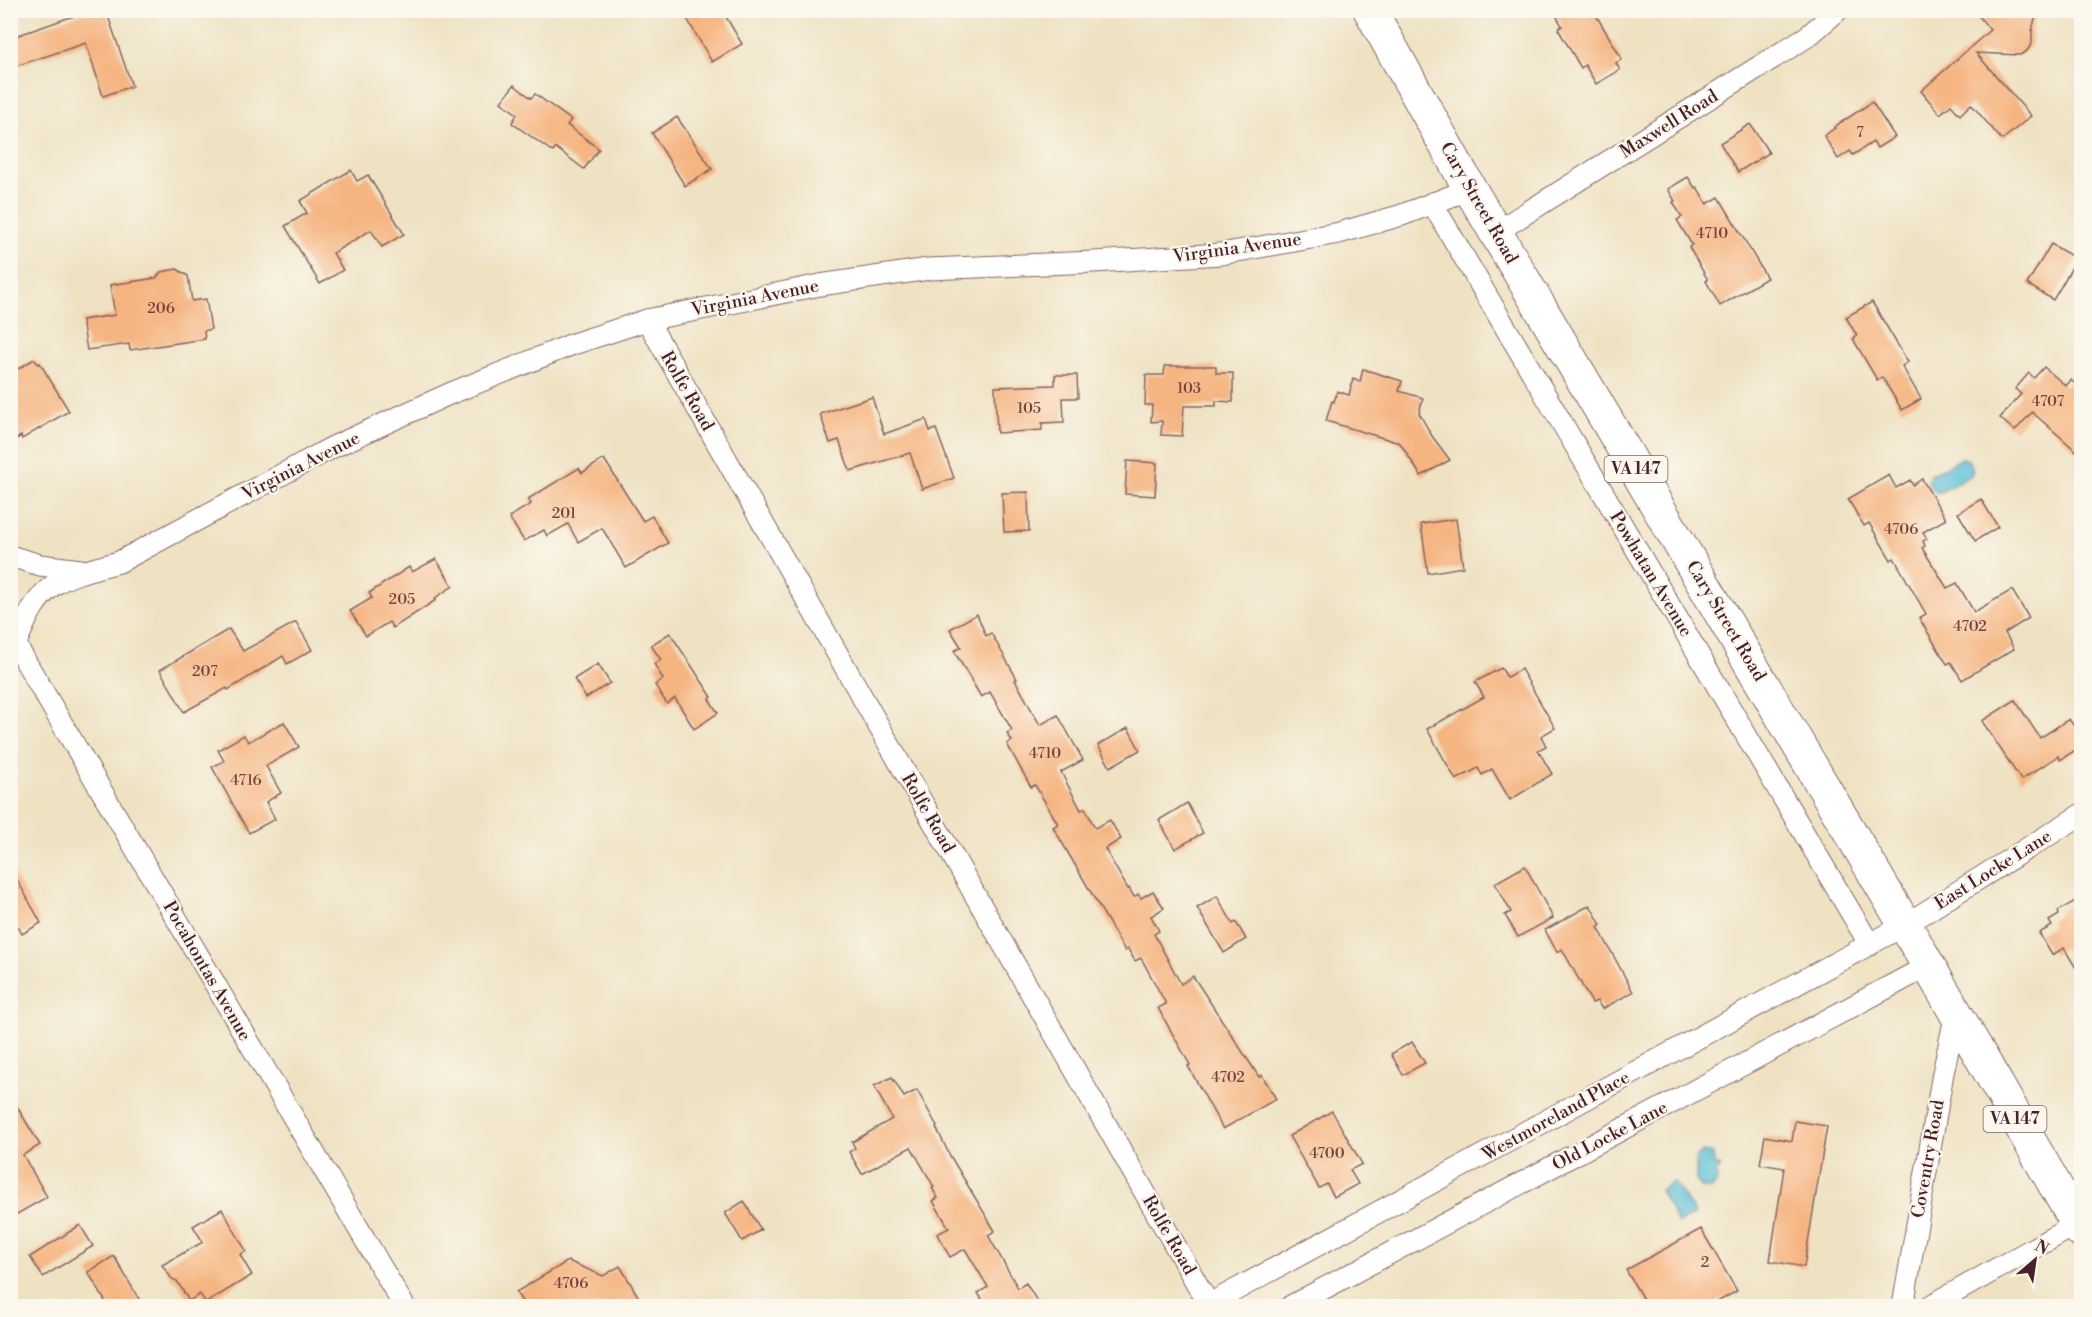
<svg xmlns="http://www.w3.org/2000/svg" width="2092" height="1317" viewBox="0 0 2092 1317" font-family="'Libre Bodoni',serif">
<rect width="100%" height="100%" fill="#fbf7ec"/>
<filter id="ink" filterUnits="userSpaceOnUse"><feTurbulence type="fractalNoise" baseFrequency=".0167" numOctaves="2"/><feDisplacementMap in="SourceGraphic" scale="12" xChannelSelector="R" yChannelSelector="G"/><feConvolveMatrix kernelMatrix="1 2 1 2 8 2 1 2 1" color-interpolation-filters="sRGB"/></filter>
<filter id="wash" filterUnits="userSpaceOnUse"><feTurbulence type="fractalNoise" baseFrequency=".008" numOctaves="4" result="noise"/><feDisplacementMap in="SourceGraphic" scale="24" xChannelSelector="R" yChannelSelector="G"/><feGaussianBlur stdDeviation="1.35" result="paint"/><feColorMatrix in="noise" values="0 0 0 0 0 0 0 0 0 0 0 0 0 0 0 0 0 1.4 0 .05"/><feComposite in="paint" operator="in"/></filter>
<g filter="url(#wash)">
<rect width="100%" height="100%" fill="#efe2c3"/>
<!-- water -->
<g fill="#5ac0d7" stroke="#527081" stroke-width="1.5">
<path d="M 1962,458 L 1968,460 L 1973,469 L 1971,475 L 1939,493 L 1933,490 L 1928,482 L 1930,475 Z"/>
<path d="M 1703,1152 L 1712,1154 L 1715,1165 L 1720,1166 L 1720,1169 L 1716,1172 L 1717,1181 L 1712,1189 L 1702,1188 L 1696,1180 L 1696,1158 Z"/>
<path d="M 1674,1182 L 1695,1214 L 1678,1224 L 1660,1190 Z"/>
</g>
<g id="blocks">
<!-- building -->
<g fill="#f5b480">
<path d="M 91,10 L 106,10 L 132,86 L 103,96 L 86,43 L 10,68 L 10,38 Z"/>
<path d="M 682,10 L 722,10 L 742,44 L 712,62 Z"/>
<path d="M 1553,10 L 1593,10 L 1622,59 L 1616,63 L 1620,70 L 1596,84 L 1585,65 L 1581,68 L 1558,29 L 1562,26 Z"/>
<path d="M 1974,10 L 2037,10 L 2032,31 L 2032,43 L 2027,51 L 2020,55 L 1976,53 L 2031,116 L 2002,140 L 1971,104 L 1960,115 L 1951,105 L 1940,114 L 1921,91 L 1990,30 Z"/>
<path d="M 514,85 L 531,98 L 535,94 L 571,120 L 567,125 L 599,149 L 584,169 L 556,148 L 553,152 L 512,123 L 517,114 L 501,102 Z"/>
<path d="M 1872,102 L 1895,137 L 1877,148 L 1873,142 L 1853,155 L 1850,151 L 1838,159 L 1824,136 L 1835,128 L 1834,127 Z"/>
<path d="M 677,117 L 712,169 L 685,186 L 652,133 Z"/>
<path d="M 1750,124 L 1769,153 L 1738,172 L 1720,143 Z"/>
<path d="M 351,170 L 357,181 L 368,175 L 404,234 L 382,247 L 371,230 L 333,253 L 343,270 L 320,284 L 285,226 L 307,213 L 300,201 Z"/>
<path d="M 1688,177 L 1695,188 L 1697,187 L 1707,204 L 1719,197 L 1767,278 L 1720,306 L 1706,281 L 1708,280 L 1689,247 L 1692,245 L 1677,220 L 1682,217 L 1673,202 L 1675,201 L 1668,189 Z"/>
<path d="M 2051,244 L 2077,259 L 2053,300 L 2027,284 Z"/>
<path d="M 177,269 L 188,276 L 192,301 L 206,299 L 211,329 L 204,331 L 205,339 L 130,350 L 129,344 L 87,350 L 82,320 L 115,315 L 110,285 L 156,278 L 161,272 Z"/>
<path d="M 1872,302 L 1908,362 L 1902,366 L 1921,399 L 1902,410 L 1882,377 L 1877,380 L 1853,339 L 1857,336 L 1846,317 Z"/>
<path d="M 34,359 L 38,364 L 40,363 L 69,411 L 22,439 L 21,436 L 10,443 L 10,374 Z"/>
<path d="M 1165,366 L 1216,366 L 1216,373 L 1233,373 L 1233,402 L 1216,401 L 1216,406 L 1184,406 L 1182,436 L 1161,435 L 1162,421 L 1151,422 L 1152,405 L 1145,405 L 1146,375 L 1164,375 Z"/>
<path d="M 2044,367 L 2066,386 L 2071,380 L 2082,390 L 2082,456 L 2032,412 L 2015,431 L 2000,418 L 2021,394 L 2015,389 L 2029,373 L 2034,378 Z"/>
<path d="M 1363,369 L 1402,381 L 1399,391 L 1423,398 L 1419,413 L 1432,436 L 1450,460 L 1421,476 L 1400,443 L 1326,421 L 1332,401 L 1334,402 L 1337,391 L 1349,395 L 1353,379 L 1360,382 Z"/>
<path d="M 1055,375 L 1077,375 L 1078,398 L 1063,398 L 1064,422 L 1042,423 L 1042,430 L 997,433 L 995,387 L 1055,385 Z"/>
<path d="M 872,397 L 884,434 L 926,419 L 930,431 L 936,429 L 954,478 L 922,489 L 910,453 L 850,471 L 839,440 L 830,443 L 820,414 Z"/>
<path d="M 604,459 L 643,521 L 652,516 L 668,543 L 626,568 L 602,528 L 578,542 L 568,524 L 547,536 L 544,530 L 524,541 L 509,517 L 531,504 L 528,499 L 579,468 L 582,473 Z"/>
<path d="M 1127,461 L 1157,463 L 1155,496 L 1125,494 Z"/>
<path d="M 1889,475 L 1896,488 L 1910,480 L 1913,485 L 1922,479 L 1946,519 L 1923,532 L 1927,539 L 1923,541 L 1925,546 L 1922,548 L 1947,588 L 1957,583 L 1974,612 L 2012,590 L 2029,618 L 2005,633 L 2014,649 L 1962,680 L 1951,662 L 1947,664 L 1919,618 L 1926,614 L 1894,558 L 1891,560 L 1869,523 L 1864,526 L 1848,499 Z"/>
<path d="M 1028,492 L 1029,531 L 1004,532 L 1002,493 Z"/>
<path d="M 1981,499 L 1998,527 L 1975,541 L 1958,513 Z"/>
<path d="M 1456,519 L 1463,567 L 1428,573 L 1421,524 Z"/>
<path d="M 436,559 L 453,586 L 435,598 L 436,600 L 393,628 L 389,622 L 366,636 L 350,611 L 372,598 L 369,593 L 409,567 L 412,572 Z"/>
<path d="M 977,614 L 986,636 L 991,633 L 1017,679 L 1015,680 L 1040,725 L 1058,715 L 1083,760 L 1061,772 L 1081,810 L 1085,808 L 1095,828 L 1110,820 L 1121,839 L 1105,849 L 1128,889 L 1129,888 L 1134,897 L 1138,894 L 1141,898 L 1153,891 L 1164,908 L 1151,916 L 1159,931 L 1154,934 L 1181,984 L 1193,976 L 1259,1077 L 1262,1075 L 1276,1099 L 1223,1129 L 1188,1066 L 1190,1065 L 1158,1008 L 1166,1004 L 1141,958 L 1135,961 L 1128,949 L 1125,951 L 1053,827 L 1058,824 L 1035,785 L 1031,787 L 1007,744 L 1012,741 L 1007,733 L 1012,730 L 990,692 L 981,697 L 954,651 L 961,647 L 950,629 Z"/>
<path d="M 296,622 L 312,650 L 287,664 L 283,656 L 228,690 L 227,688 L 184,712 L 160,670 L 229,629 L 243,651 Z"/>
<path d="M 670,633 L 712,697 L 709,699 L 718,713 L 694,729 L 675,698 L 667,704 L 655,685 L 663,679 L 654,664 L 661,660 L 651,645 Z"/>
<path d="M 598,664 L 610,683 L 586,698 L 574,679 Z"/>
<path d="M 1501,668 L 1507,677 L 1521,669 L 1555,728 L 1541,736 L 1546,746 L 1538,750 L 1552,774 L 1510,800 L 1492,769 L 1482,775 L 1478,768 L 1456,780 L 1427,729 L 1484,697 L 1475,682 Z"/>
<path d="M 2015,700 L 2040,738 L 2069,719 L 2082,738 L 2082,746 L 2060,760 L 2058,756 L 2021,780 L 1982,721 Z"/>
<path d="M 284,722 L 299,747 L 266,766 L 281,793 L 266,802 L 275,819 L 249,833 L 212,767 L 224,761 L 218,750 L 244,735 L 248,742 Z"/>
<path d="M 1128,728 L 1140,750 L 1110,767 L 1098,745 Z"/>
<path d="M 1187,803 L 1203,833 L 1175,849 L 1159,820 Z"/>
<path d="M 1525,866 L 1553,918 L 1518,937 L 1505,915 L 1511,912 L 1495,883 Z"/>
<path d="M 10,867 L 41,923 L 22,934 L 10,912 Z"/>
<path d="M 1217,896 L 1233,924 L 1236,922 L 1246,939 L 1224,953 L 1197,908 Z"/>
<path d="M 2082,897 L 2082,978 L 2064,948 L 2052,955 L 2039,933 L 2052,926 L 2049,921 L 2059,915 L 2058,911 Z"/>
<path d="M 1590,905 L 1601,925 L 1598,927 L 1633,992 L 1602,1009 L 1597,1001 L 1592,1003 L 1562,949 L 1557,952 L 1545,930 Z"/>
<path d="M 1412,1042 L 1425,1063 L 1403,1075 L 1391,1054 Z"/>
<path d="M 892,1077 L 904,1097 L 917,1090 L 937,1126 L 936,1127 L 949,1154 L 995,1231 L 988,1235 L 1018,1288 L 1026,1283 L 1040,1306 L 986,1306 L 978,1293 L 988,1287 L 965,1249 L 950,1257 L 937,1234 L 949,1228 L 933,1201 L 938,1198 L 932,1188 L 934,1187 L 911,1147 L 862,1174 L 849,1152 L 855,1148 L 852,1142 L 892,1119 L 874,1086 Z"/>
<path d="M 10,1095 L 40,1145 L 23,1155 L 47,1197 L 10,1218 Z"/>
<path d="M 1332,1111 L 1362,1164 L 1350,1170 L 1358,1184 L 1334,1197 L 1327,1184 L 1319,1188 L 1289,1136 Z"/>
<path d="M 1795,1121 L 1827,1126 L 1804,1267 L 1770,1261 L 1784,1168 L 1760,1164 L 1765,1136 L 1792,1141 Z"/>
<path d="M 744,1201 L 761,1230 L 742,1241 L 725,1213 Z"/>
<path d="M 222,1209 L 246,1251 L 240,1255 L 252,1275 L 206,1303 L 200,1294 L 189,1301 L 177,1281 L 172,1279 L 162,1265 L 203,1242 L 193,1226 Z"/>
<path d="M 80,1225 L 93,1246 L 43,1277 L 30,1257 Z"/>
<path d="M 1701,1229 L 1737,1291 L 1710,1306 L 1647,1306 L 1626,1270 Z"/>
<path d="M 114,1256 L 143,1306 L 108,1306 L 88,1272 Z"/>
<path d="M 568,1261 L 603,1276 L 620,1266 L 644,1306 L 525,1306 L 516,1292 Z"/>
</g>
</g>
</g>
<g filter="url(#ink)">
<use href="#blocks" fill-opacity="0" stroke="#846360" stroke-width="1.5"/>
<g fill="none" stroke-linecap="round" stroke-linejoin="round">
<!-- minor casing -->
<g stroke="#846360" stroke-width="23">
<g id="minor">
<path d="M 1432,203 L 1870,945"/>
<path d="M 1496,232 L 1808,36 L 1838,10"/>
<path d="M 647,320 L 1209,1305"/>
<path d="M 10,556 L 40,565 L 81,570"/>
<path d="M 10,635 L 404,1306"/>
<path d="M 16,644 C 40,581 57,578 119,562 L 333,447 L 449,394 L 573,344 L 647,320 L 820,285 L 929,269 L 1094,262 L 1221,254 L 1339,233 L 1402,215 L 1470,189"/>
<path d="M 1206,1306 L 1905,925 L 2082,814"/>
<path d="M 1291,1306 L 1928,966"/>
<path d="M 1903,1306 L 1943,1073 L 1956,1013"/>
<path d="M 1930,1306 L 2077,1224"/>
</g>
</g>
<!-- primary casing -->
<g stroke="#846360" stroke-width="35">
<path id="primary" d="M 1370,10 L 1470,189 L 1905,925 L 2082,1232"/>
</g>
<!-- minor -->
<use href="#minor" stroke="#fff" stroke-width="21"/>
<!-- primary -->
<use href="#primary" stroke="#fff" stroke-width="33"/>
</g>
</g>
<g text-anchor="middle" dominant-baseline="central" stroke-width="4.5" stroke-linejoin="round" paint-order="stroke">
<!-- number labels -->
<g font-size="15" fill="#754440">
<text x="1860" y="132">7</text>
<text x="1712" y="233">4710</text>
<text x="161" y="308">206</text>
<text x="1189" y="388">103</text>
<text x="2048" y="401">4707</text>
<text x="1029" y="408">105</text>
<text x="564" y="513">201</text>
<text x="1901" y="529">4706</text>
<text x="402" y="599">205</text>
<text x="1970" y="626">4702</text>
<text x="205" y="671">207</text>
<text x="1045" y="753">4710</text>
<text x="246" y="780">4716</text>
<text x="1228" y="1077">4702</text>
<text x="1327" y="1153">4700</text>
<text x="1705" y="1262">2</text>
<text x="571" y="1283">4706</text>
</g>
<!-- shield labels -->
<g fill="#fbf7ec" stroke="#7f6065" stroke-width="1.5">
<rect x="1604.5" y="456" width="63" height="26" rx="4.5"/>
<rect x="1983.5" y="1106" width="63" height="26" rx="4.5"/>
</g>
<g font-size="16" font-weight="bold" fill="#4a1f2b">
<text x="1636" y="469">VA 147</text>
<text x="2015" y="1119">VA 147</text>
</g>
<!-- street labels -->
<g font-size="18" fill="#4a1f2b" stroke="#fbf7ec">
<text transform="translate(1669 124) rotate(-32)">Maxwell Road</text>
<text transform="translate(1479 203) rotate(60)">Cary Street Road</text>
<text transform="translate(1237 248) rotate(-8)">Virginia Avenue</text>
<text transform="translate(755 298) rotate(-11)">Virginia Avenue</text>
<text transform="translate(687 391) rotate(60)">Rolfe Road</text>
<text transform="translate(301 466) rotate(-27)">Virginia Avenue</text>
<text transform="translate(1651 574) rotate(59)">Powhatan Avenue</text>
<text transform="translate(1726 621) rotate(59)">Cary Street Road</text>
<text transform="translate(928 813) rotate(60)">Rolfe Road</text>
<text transform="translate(1993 870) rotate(-32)">East Locke Lane</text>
<text transform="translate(207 971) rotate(60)">Pocahontas Avenue</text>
<text transform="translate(1556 1116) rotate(-29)">Westmoreland Place</text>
<text transform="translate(1610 1136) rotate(-28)">Old Locke Lane</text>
<text transform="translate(1928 1159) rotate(-80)">Coventry Road</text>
<text transform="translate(1169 1235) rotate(60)">Rolfe Road</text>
</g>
</g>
<!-- margin -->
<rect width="2092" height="1317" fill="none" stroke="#fbf7ec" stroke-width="36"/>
<!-- north arrow -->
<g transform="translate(2035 1260) rotate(29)" stroke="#fbf7ec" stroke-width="4.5" paint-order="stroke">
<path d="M0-4.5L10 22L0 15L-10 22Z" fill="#4a1f2b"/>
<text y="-9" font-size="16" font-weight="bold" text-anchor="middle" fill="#4a1f2b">N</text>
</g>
</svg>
